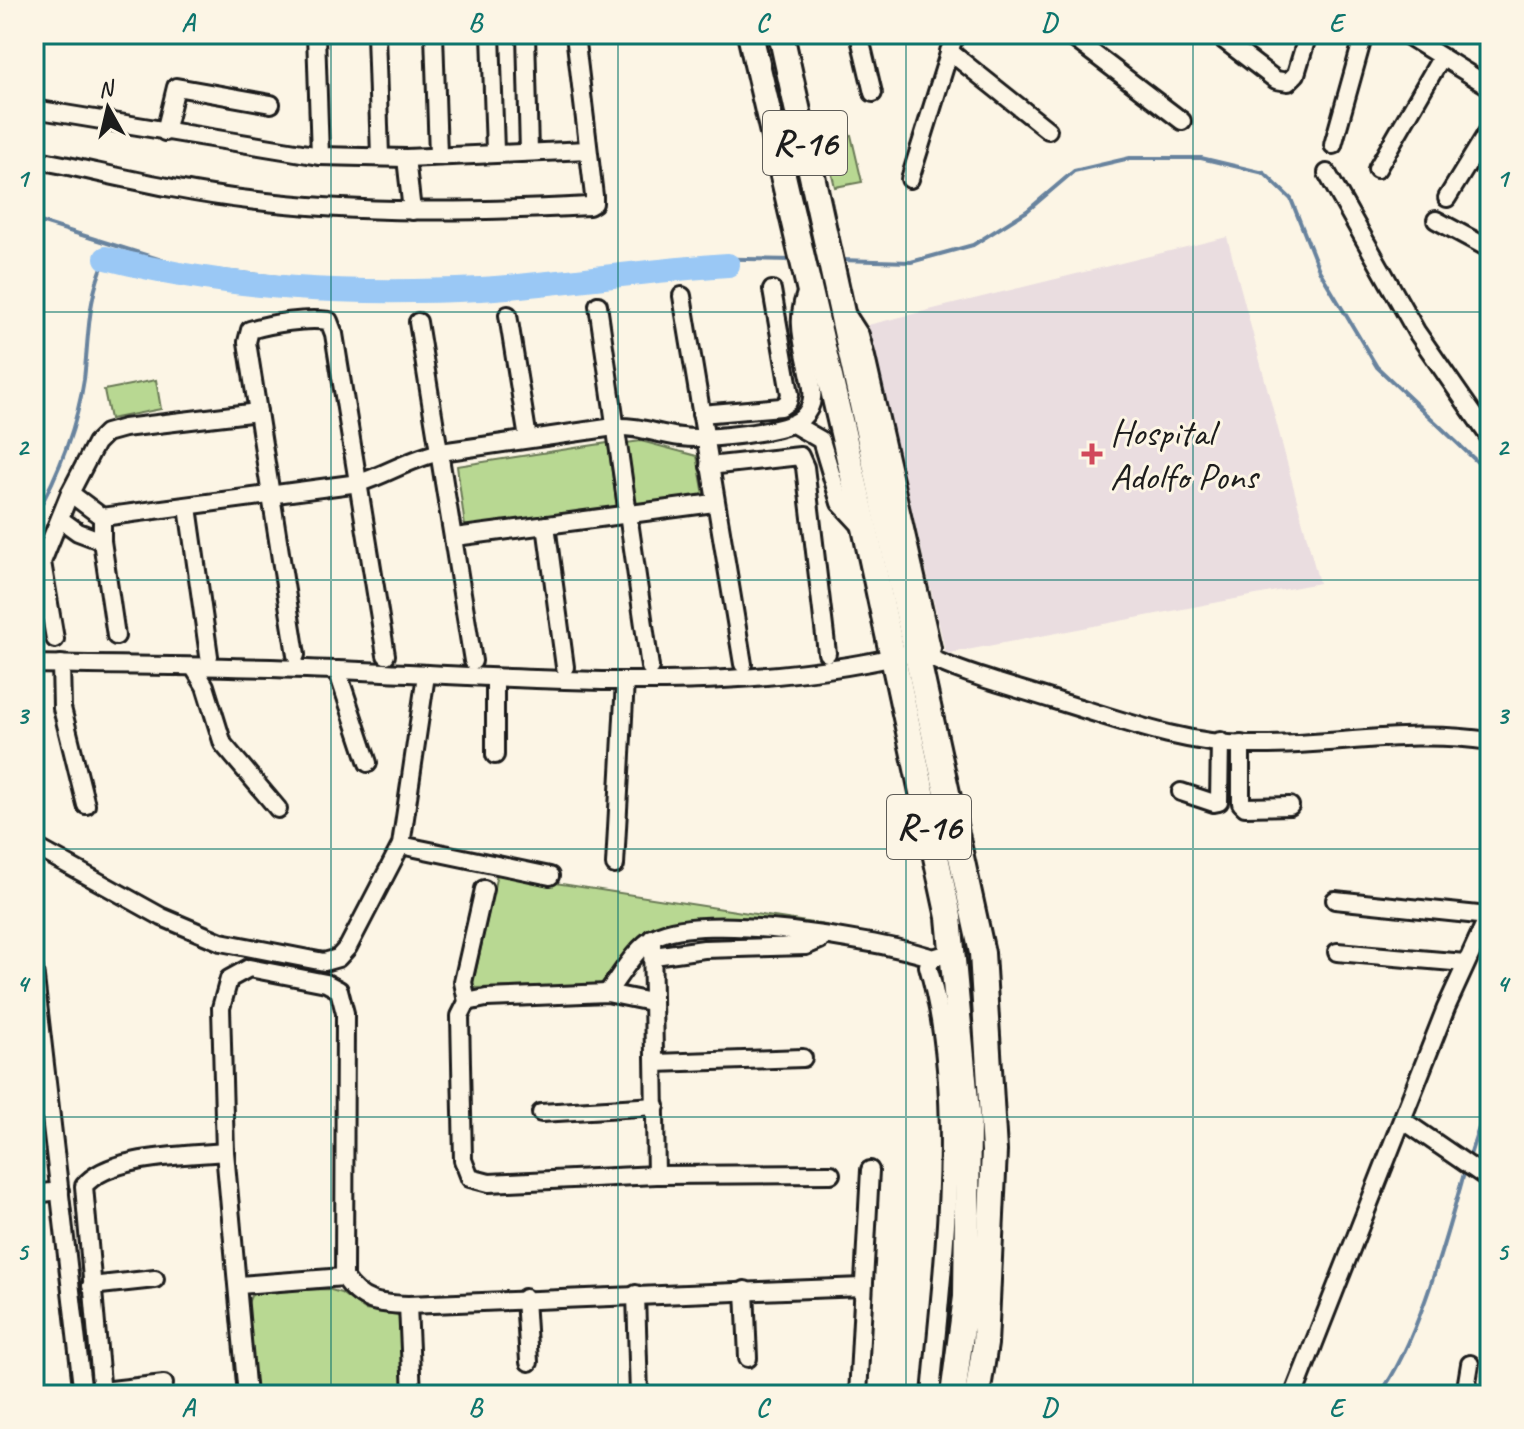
<svg xmlns="http://www.w3.org/2000/svg" width="1524" height="1429" viewBox="0 0 1524 1429" font-family="Caveat,sans-serif">
<rect width="100%" height="100%" fill="#fcf5e5"/>
<filter id="ink" filterUnits="userSpaceOnUse"><feTurbulence type="fractalNoise" baseFrequency=".0125" numOctaves="2"/><feDisplacementMap in="SourceGraphic" scale="16" xChannelSelector="R" yChannelSelector="G"/><feConvolveMatrix kernelMatrix="1 2 1 2 8 2 1 2 1" color-interpolation-filters="sRGB"/></filter>
<g filter="url(#ink)">
<!-- built -->
<path fill="#eadde0" d="M 1227,237 L 1319,583 L 946,654 L 868,325 Z"/>
<!-- green -->
<g fill="#b8d892" stroke="#6a7a57" stroke-width="2">
<path d="M 851,135 L 862,182 L 835,187 L 824,140 Z"/>
<path d="M 156,380 L 161,409 L 110,419 L 104,390 Z"/>
<path d="M 641,441 L 697,456 L 704,495 L 635,504 L 626,443 Z"/>
<path d="M 608,443 L 617,508 L 465,527 L 457,466 Z"/>
<path d="M 497,874 L 826,925 L 823,932 C 781,926 688,907 651,930 C 632,942 615,969 600,985 L 472,988 Z"/>
<path d="M 328,1289 L 341,1293 L 365,1310 L 398,1315 L 404,1326 L 406,1395 L 255,1395 L 246,1307 L 251,1296 L 260,1291 Z"/>
</g>
<g fill="none" stroke-linecap="round" stroke-linejoin="round">
<!-- stream -->
<g stroke="#68839e" stroke-width="4">
<path d="M 34,220 L 184,267 L 355,285 L 484,282 L 694,258 L 794,260"/>
<path d="M 839,260 L 911,262 L 973,245 L 1027,211 L 1074,171 L 1130,158 L 1201,158 L 1264,173 L 1291,199 L 1319,270 L 1377,367 L 1490,474"/>
<path d="M 34,518 C 58,475 77,427 84,379 C 89,336 87,298 106,258"/>
<path d="M 1469,1158 L 1490,1094"/>
<path d="M 1379,1395 C 1418,1344 1447,1233 1465,1170"/>
</g>
<!-- river -->
<path stroke="#9ac8f5" stroke-width="24" d="M 106,258 C 229,290 354,295 480,289 C 563,284 645,270 728,265"/>
<!-- minor casing -->
<g stroke="#1c1c1c" stroke-width="22">
<g id="minor">
<path d="M 316,34 L 320,156"/>
<path d="M 376,34 L 380,156"/>
<path d="M 434,34 L 438,155"/>
<path d="M 491,34 L 495,151"/>
<path d="M 526,34 L 529,152"/>
<path d="M 859,34 L 873,93"/>
<path d="M 1068,34 L 1182,121"/>
<path d="M 1216,34 L 1276,80 L 1288,82 L 1296,74 L 1308,34"/>
<path d="M 1405,34 L 1490,87"/>
<path d="M 949,51 L 1048,130"/>
<path d="M 34,109 L 320,156 L 406,158 L 588,150"/>
<path d="M 165,132 L 176,87 L 271,104"/>
<path d="M 1333,145 L 1364,34"/>
<path d="M 406,158 L 412,211"/>
<path d="M 34,159 C 105,173 177,192 249,200 C 363,214 475,212 589,206 L 594,203 L 594,196 L 576,43"/>
<path d="M 1377,169 L 1441,58"/>
<path d="M 1327,173 L 1416,331 L 1490,438"/>
<path d="M 910,179 L 955,34"/>
<path d="M 1447,198 L 1490,128"/>
<path d="M 1436,220 L 1490,249"/>
<path d="M 682,296 L 743,664"/>
<path d="M 598,305 L 650,667"/>
<path d="M 508,315 L 528,439"/>
<path d="M 418,322 L 473,661"/>
<path d="M 701,414 L 781,407 L 788,402 L 790,394 L 772,290"/>
<path d="M 793,424 L 821,440 L 840,503 L 864,529"/>
<path d="M 709,466 L 800,456 L 805,467 L 827,653"/>
<path d="M 70,493 L 102,517 L 359,483 C 388,474 411,458 441,452 L 614,427 C 641,426 655,434 681,437 C 704,440 786,433 802,418 C 816,405 813,388 809,372 C 803,342 794,315 809,287"/>
<path d="M 188,507 L 209,656"/>
<path d="M 102,517 L 102,541 L 116,636"/>
<path d="M 60,519 L 78,532 L 102,541"/>
<path d="M 546,525 L 565,667"/>
<path d="M 455,537 L 714,503"/>
<path d="M 55,639 L 42,562 L 70,493 L 96,443 L 106,433 L 124,428 L 258,412"/>
<path d="M 918,652 C 961,674 1007,685 1054,700 C 1117,719 1182,744 1248,745 C 1332,747 1405,728 1490,741"/>
<path d="M 296,655 L 247,342 L 250,330 C 273,323 305,318 329,321 L 334,334 L 386,655"/>
<path d="M 34,664 C 135,666 236,666 336,670 C 535,677 738,700 932,648 L 866,357 L 860,335 L 847,315"/>
<path d="M 61,664 L 62,708 L 86,805"/>
<path d="M 194,668 L 205,686 L 223,744 L 278,809"/>
<path d="M 337,670 L 368,763"/>
<path d="M 1241,744 L 1241,803 L 1245,807 L 1290,806"/>
<path d="M 495,755 L 495,678"/>
<path d="M 1181,792 L 1214,803 L 1219,802 L 1220,741"/>
<path d="M 401,845 L 550,876"/>
<path d="M 34,846 L 162,917 L 221,942 L 324,962 L 338,958 L 348,947 L 401,845 L 426,675"/>
<path d="M 615,865 L 625,681"/>
<path d="M 484,889 L 463,982 L 467,1002 L 460,1016 L 463,1160 L 470,1178 L 489,1183 L 656,1175 L 831,1174"/>
<path d="M 1335,900 L 1488,916"/>
<path d="M 652,938 L 656,1175"/>
<path d="M 1337,952 L 1465,963"/>
<path d="M 654,956 L 704,949 L 806,946 L 820,940"/>
<path d="M 34,969 L 83,1395"/>
<path d="M 607,993 C 620,976 636,947 655,937 C 703,911 879,940 933,958"/>
<path d="M 467,1002 L 486,998 L 607,993 L 651,1002"/>
<path d="M 655,1063 L 803,1058"/>
<path d="M 541,1113 L 656,1106"/>
<path d="M 1404,1121 L 1490,1180"/>
<path d="M 34,1194 L 60,1191"/>
<path d="M 240,1285 L 344,1277 C 361,1303 379,1304 408,1305 L 863,1287"/>
<path d="M 91,1286 L 155,1279"/>
<path d="M 745,1290 L 748,1358"/>
<path d="M 636,1294 L 639,1395"/>
<path d="M 525,1298 L 529,1362"/>
<path d="M 408,1305 L 412,1395"/>
<path d="M 1470,1364 L 1467,1382 L 1471,1395"/>
<path d="M 102,1391 L 164,1384"/>
<path d="M 1294,1394 L 1446,1008 L 1490,912"/>
<path d="M 102,1395 L 84,1186 C 109,1155 186,1156 225,1152"/>
<path d="M 247,1395 L 225,1152 L 221,1008 L 229,979 L 249,968 L 326,983 L 339,990 L 345,1013 L 344,1277"/>
<path d="M 858,1395 L 870,1170"/>
<path d="M 931,1395 C 943,1259 966,1099 928,966 L 933,958 L 953,952"/>
</g>
</g>
<!-- primary casing -->
<g stroke="#1c1c1c" stroke-width="30">
<g id="primary">
<path d="M 750,34 L 864,523 L 949,917 L 968,1123 L 966,1297 L 953,1395"/>
<path d="M 781,34 L 982,953 L 994,1151 L 985,1344 L 977,1395"/>
</g>
</g>
<!-- minor -->
<use href="#minor" stroke="#fcf5e5" stroke-width="16"/>
<!-- primary -->
<use href="#primary" stroke="#fcf5e5" stroke-width="24"/>
</g>
</g>
<!-- grid -->
<path fill="none" stroke="#0f766e" stroke-width="2" stroke-opacity="0.55" d="M 331,34 L 331,1395M 618,34 L 618,1395M 906,34 L 906,1395M 1193,34 L 1193,1395M 34,312 L 1490,312M 34,580 L 1490,580M 34,849 L 1490,849M 34,1117 L 1490,1117"/>
<!-- markers -->
<path fill="#d1495b" stroke="#fcf5e5" stroke-width="3" d="M1088 442h8v8h8v8h-8v8h-8v-8h-8v-8h8z"/>
<g text-anchor="middle" dominant-baseline="central" stroke-width="6" stroke-linejoin="round" paint-order="stroke">
<!-- shield labels -->
<g fill="#fcf5e5" stroke="#5f5d58" stroke-width="2">
<rect x="763" y="111" width="84" height="64" rx="6"/>
<rect x="887" y="795" width="84" height="64" rx="6"/>
</g>
<g font-size="36" font-weight="bold" fill="#1c1c1c">
<text x="805" y="143">R-16</text>
<text x="929" y="827">R-16</text>
</g>
<!-- poi labels -->
<g font-size="38" fill="#1c1c1c" stroke="#fcf5e5" text-anchor="start">
<text x="1110" y="432">Hospital<tspan x="1110" dy="44">Adolfo Pons</tspan></text>
</g>
</g>
<!-- margin -->
<rect width="1524" height="1429" fill="none" stroke="#fcf5e5" stroke-width="88"/>
<!-- north arrow -->
<g transform="translate(108 108) rotate(352)" stroke="#fcf5e5" stroke-width="6" paint-order="stroke">
<path d="M0-6L14 30L0 20L-14 30Z" fill="#1c1c1c"/>
<text y="-12" font-size="22" font-weight="bold" text-anchor="middle" fill="#1c1c1c">N</text>
</g>
<rect x="44" y="44" width="1436" height="1341" fill="none" stroke="#0f766e" stroke-width="3"/>
<g font-size="26" text-anchor="middle" font-weight="bold" fill="#0f766e">
<text x="188" y="31">A</text>
<text x="475" y="31">B</text>
<text x="762" y="31">C</text>
<text x="1049" y="31">D</text>
<text x="1336" y="31">E</text>
<text x="22" y="187">1</text>
<text x="1502" y="187">1</text>
<text x="22" y="455">2</text>
<text x="1502" y="455">2</text>
<text x="22" y="724">3</text>
<text x="1502" y="724">3</text>
<text x="22" y="992">4</text>
<text x="1502" y="992">4</text>
<text x="22" y="1260">5</text>
<text x="1502" y="1260">5</text>
<text x="188" y="1416">A</text>
<text x="475" y="1416">B</text>
<text x="762" y="1416">C</text>
<text x="1049" y="1416">D</text>
<text x="1336" y="1416">E</text>
</g>
</svg>
